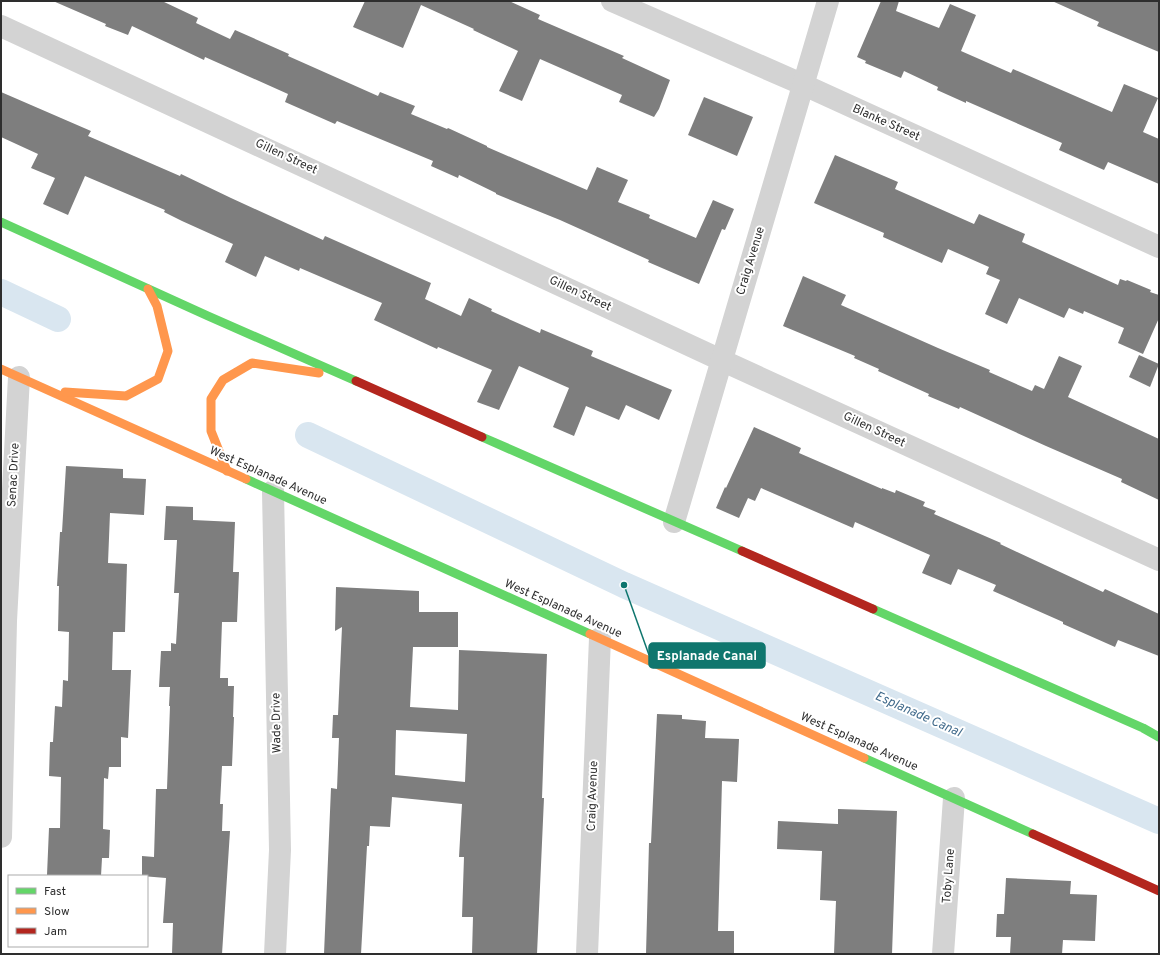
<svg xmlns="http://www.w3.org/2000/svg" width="1160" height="955" viewBox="0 0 1160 955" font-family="Overpass,sans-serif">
<rect width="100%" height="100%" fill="#fff"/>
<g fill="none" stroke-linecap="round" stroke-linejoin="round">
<!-- canal -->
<g stroke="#d9e6f0" stroke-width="26">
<path d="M 1,292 L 58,319"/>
<path d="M 308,435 L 624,585 L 1159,821"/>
</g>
</g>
<!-- building -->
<g fill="#7e7e7e" fill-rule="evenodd">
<path d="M 53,1 L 162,1 L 198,18 L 196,23 L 230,39 L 235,30 L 289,54 L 288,56 L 378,96 L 380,92 L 415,106 L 411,114 L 447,129 L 448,128 L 487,146 L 487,147 L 587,190 L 597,167 L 628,180 L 618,202 L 650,215 L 649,218 L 696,238 L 713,200 L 734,209 L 725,230 L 722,229 L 699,284 L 648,262 L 649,260 L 560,220 L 496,194 L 496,193 L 459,175 L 458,178 L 431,166 L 433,161 L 337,121 L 335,124 L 285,102 L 288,94 L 205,57 L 204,60 L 132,26 L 128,35 L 105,26 L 106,24 Z"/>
<path d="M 365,1 L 509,1 L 540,15 L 538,19 L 624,56 L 622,58 L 670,80 L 659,109 L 654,117 L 619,102 L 622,95 L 540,59 L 522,101 L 499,91 L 518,51 L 473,30 L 474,29 L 421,5 L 403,48 L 353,27 Z"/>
<path d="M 881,1 L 899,1 L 896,11 L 939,28 L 950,4 L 976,15 L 961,51 L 1011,73 L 1013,69 L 1112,112 L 1124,84 L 1158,98 L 1143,132 L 1159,139 L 1159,184 L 1108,162 L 1104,170 L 1059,150 L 1062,143 L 966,101 L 966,103 L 937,90 L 938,87 L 904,71 L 901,78 L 865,63 L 866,61 L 857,57 Z"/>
<path d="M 1052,1 L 1159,1 L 1159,52 L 1097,26 L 1099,22 Z"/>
<path d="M 1,92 L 91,131 L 88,136 L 180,176 L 181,174 L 231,198 L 323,240 L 325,236 L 431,283 L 425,299 L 461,316 L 469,298 L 492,309 L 491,311 L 540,333 L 541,329 L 593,351 L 591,356 L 672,390 L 659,420 L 626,405 L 619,420 L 586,406 L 574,436 L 553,427 L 569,388 L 519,366 L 499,410 L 477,402 L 492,370 L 438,347 L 437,349 L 374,320 L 382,303 L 300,268 L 299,271 L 265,256 L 256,277 L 225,262 L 233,244 L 182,221 L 164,212 L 165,210 L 85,176 L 68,215 L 43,204 L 55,178 L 31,168 L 38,154 L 1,137 Z"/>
<path d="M 704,97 L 753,117 L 737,156 L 688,135 Z"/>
<path d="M 835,155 L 898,182 L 895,189 L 974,224 L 979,214 L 1025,234 L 1022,242 L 1118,285 L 1120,279 L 1126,281 L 1127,280 L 1151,290 L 1150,292 L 1159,295 L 1159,318 L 1143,354 L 1118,343 L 1124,328 L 1084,311 L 1083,314 L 1069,308 L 1064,318 L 1019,298 L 1007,324 L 985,314 L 1000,280 L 986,274 L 989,267 L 948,249 L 942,263 L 883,237 L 884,233 L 814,203 Z"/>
<path d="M 803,276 L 846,295 L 841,305 L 938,348 L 990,370 L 989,372 L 1032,391 L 1035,385 L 1044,389 L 1059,356 L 1082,366 L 1068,397 L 1159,439 L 1159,500 L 1121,482 L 1122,479 L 1046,446 L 960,407 L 959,409 L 928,396 L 929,394 L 878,371 L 879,369 L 854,358 L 855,356 L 783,326 Z"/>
<path d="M 1139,355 L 1159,364 L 1150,387 L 1129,377 Z"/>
<path d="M 754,427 L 801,448 L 799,453 L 882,489 L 882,488 L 895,493 L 896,490 L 925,502 L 923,506 L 936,511 L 934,514 L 1001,543 L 1000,544 L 1103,592 L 1105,589 L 1159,614 L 1159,656 L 1118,640 L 1115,647 L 1063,624 L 1063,622 L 993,591 L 996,585 L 958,569 L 951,585 L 922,573 L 930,555 L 855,522 L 853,528 L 761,488 L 755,501 L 748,498 L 739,518 L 716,508 L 725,487 L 726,488 Z"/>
<path d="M 66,466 L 123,469 L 123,478 L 146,479 L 144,515 L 110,513 L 108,563 L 127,564 L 125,632 L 113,632 L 112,670 L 131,670 L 128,738 L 121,737 L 121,767 L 109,767 L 108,779 L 104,778 L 103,829 L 110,830 L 109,858 L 102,858 L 101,876 L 47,875 L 49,828 L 60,828 L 61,777 L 49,776 L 50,742 L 53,742 L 55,706 L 62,707 L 63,680 L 68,681 L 69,632 L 58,631 L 59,586 L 57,586 L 60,532 L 62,532 Z"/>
<path d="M 166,506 L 193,507 L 193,520 L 235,522 L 233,572 L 239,572 L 237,622 L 222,622 L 220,678 L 228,678 L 228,686 L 234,686 L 233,717 L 234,717 L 232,766 L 222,766 L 220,804 L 223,804 L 222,831 L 230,831 L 222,954 L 172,954 L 173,923 L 163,923 L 166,878 L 142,876 L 142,856 L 154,857 L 156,789 L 167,789 L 170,706 L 169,706 L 170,687 L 159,687 L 161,651 L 171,651 L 171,643 L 176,644 L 179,593 L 174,593 L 177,540 L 164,540 Z"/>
<path d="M 336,587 L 419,591 L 419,612 L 458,612 L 458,647 L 413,647 L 410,707 L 458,710 L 459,650 L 547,654 L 542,798 L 544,798 L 537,954 L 472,954 L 473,917 L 462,917 L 464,857 L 459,857 L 462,804 L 392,797 L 390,827 L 370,826 L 369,846 L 367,846 L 361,954 L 324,954 L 331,788 L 337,789 L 339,738 L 332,738 L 333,715 L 338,715 L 342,627 L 335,631 ZM 396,730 L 467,734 L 465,782 L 395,775 Z"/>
<path d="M 657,714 L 682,715 L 682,719 L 706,721 L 705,738 L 739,739 L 737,782 L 722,781 L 718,931 L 734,931 L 734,954 L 646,954 L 649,843 L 651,843 Z"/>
<path d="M 838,809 L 897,811 L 892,954 L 834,954 L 836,901 L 820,900 L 822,851 L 777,849 L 778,821 L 838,824 Z"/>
<path d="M 1006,878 L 1071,881 L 1070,894 L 1097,895 L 1095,941 L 1063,940 L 1062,954 L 1010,954 L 1011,937 L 996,937 L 997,914 L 1004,914 Z"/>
</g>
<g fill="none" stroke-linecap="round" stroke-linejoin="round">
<!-- street -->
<g stroke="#d3d3d3" stroke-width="22">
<path d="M 612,1 L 804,85 L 1159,247"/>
<path d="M 1,26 L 721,360 L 1159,560"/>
<path d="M 273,491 L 280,850 L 275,954"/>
<path d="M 674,522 L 828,1"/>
<path d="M 1,837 L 6,621 L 19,377"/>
<path d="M 587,954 L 600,638"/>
<path d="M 943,954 L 954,798"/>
</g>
<!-- fast -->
<g stroke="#63d668" stroke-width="9">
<path d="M 1,222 L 208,316 L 356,381"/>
<path d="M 482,437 L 742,551"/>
<path d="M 246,479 L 590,634"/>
<path d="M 873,609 L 1143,728 L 1159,737"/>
<path d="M 864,758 L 1033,834"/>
</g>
<!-- slow -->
<g stroke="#ff974d" stroke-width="9">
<path d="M 1,369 L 246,479"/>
<path d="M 65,392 L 126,396 L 158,379 L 168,351 L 157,306 L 148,289"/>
<path d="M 227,471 L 211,431 L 211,399 L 223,380 L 252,363 L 319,373"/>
<path d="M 590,634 L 864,758"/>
</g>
<!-- jam -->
<g stroke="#b3261e" stroke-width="9">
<path d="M 356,381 L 482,437"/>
<path d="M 742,551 L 873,609"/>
<path d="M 1033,834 L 1159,891"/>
</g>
</g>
<g text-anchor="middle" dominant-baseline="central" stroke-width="4" stroke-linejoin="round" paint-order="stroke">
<!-- street labels -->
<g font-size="12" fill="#2e2e2e" stroke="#fff">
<text transform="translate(886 123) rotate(24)">Blanke Street</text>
<text transform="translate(286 157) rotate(25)">Gillen Street</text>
<text transform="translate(751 261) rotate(-73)">Craig Avenue</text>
<text transform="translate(580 294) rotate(25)">Gillen Street</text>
<text transform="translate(874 430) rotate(25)">Gillen Street</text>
<text transform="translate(14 475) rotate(-87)">Senac Drive</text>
<text transform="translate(268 476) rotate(24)">West Esplanade Avenue</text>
<text transform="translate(563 609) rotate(24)">West Esplanade Avenue</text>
<text transform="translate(277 723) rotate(-91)">Wade Drive</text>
<text transform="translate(859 742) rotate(24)">West Esplanade Avenue</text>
<text transform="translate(593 796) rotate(-88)">Craig Avenue</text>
<text transform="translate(949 876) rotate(-86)">Toby Lane</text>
</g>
<!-- water labels -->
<g font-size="13" font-style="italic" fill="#406a8b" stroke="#fff">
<text transform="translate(918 715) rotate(24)">Esplanade Canal</text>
</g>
</g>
<!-- callouts -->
<path fill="none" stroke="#0f766e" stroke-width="1.5" d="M624 585L649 655"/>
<circle fill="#0f766e" stroke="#fff" stroke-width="1.5" cx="624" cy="585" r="4"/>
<rect fill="#0f766e" stroke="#0f766e" stroke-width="1.5" x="649" y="643" width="116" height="25" rx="4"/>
<g font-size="13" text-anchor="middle" font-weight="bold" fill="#fff">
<text x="707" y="660">Esplanade Canal</text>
</g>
<!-- border -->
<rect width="1160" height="955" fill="none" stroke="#2e2e2e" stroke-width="4"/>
<!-- legend -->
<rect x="8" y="875" width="140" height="72" fill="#ffffff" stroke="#ababab"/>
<rect x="16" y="888" width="20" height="6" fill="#63d668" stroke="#ababab"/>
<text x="44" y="895" font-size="12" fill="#2e2e2e">Fast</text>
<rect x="16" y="908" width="20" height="6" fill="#ff974d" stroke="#ababab"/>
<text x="44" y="915" font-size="12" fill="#2e2e2e">Slow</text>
<rect x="16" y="928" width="20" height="6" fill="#b3261e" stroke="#ababab"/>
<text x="44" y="935" font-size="12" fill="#2e2e2e">Jam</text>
</svg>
